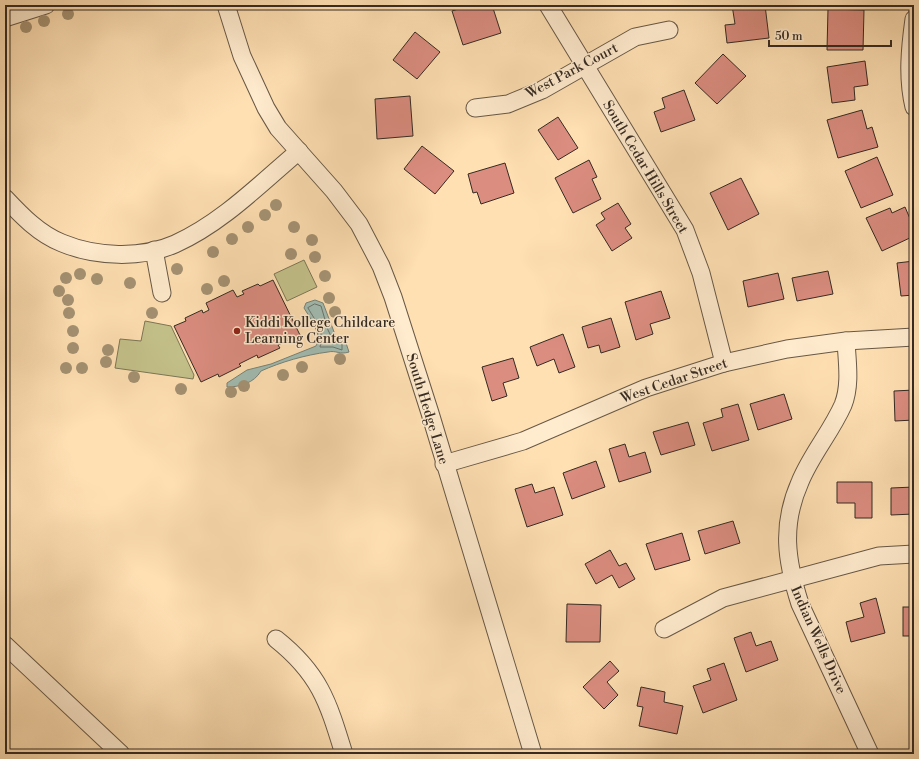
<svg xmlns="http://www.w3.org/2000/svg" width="919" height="759" viewBox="0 0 919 759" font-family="'Libre Bodoni',serif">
<rect width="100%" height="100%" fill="#ffe0b3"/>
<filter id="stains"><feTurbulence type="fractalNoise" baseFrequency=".005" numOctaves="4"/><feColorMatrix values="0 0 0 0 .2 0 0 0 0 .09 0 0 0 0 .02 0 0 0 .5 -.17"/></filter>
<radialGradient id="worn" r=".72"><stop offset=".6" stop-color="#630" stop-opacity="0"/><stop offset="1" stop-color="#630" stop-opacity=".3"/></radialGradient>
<!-- green -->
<g fill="#c4c18a" stroke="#7c7656">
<path d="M 304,260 L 317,287 L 287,301 L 274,274 Z"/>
<path d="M 145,321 L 171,326 L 194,375 L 193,379 L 115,368 L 120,339 L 141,341 Z"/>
</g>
<!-- water -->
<path fill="#a1bcb2" stroke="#768278" d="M 315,300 L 323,303 L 336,337 L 344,337 L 349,352 C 340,355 336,350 328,352 C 305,355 281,362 261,371 C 254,383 240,387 227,387 L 227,383 L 247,370 L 271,364 L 316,346 L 319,338 L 314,324 L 304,308 L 306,303 Z"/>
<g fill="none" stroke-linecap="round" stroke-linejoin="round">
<!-- shore -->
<path stroke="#6b736a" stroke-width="1" d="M 315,304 L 321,306 L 328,330 L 333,340 L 342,343 L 342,350 L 333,347 L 320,347 C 324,329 317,324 308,308 Z"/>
</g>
<!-- building -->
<g fill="#db8d80" stroke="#352a22">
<path d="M 471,5 L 492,5 L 501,33 L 463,45 L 452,11 Z"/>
<path d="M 732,5 L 765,5 L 769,38 L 727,43 L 725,25 L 735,24 Z"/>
<path d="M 828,9 L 864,10 L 863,50 L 827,50 Z"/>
<path d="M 415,32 L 440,52 L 417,79 L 393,60 Z"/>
<path d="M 723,54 L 746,76 L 717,104 L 695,83 Z"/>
<path d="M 865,61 L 868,85 L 854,87 L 855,100 L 832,103 L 827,67 Z"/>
<path d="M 684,90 L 695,120 L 661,132 L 654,112 L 665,108 L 662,98 Z"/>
<path d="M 410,96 L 413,136 L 377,139 L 375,99 Z"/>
<path d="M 862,110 L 867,129 L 872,127 L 878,147 L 838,158 L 827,120 Z"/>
<path d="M 558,117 L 578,148 L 558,160 L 538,130 Z"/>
<path d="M 422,146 L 454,171 L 435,194 L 404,169 Z"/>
<path d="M 877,157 L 893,195 L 861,208 L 845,171 Z"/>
<path d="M 589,160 L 597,177 L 592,179 L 601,199 L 573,213 L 555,178 Z"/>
<path d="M 505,163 L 514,193 L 481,204 L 477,192 L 473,193 L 468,174 Z"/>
<path d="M 741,178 L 759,214 L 728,230 L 710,193 Z"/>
<path d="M 618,203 L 631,224 L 625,228 L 632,238 L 612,251 L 596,225 L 605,219 L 601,213 Z"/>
<path d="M 905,207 L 914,228 L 914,236 L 882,251 L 866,218 L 890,208 L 892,213 Z"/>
<path d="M 914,261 L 914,295 L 901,296 L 897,263 Z"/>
<path d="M 828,271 L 833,294 L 797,301 L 792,278 Z"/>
<path d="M 778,273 L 784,299 L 748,307 L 743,281 Z"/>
<path d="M 273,280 L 300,335 L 278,345 L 280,348 L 258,358 L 257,355 L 239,364 L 241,366 L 219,377 L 218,374 L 201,382 L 174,326 L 186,321 L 185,318 L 202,310 L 203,313 L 209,310 L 206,303 L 233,290 L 237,297 L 244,294 L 242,291 L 258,284 L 260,286 Z"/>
<path d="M 661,291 L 670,318 L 650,324 L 653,334 L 636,340 L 625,302 Z"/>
<path d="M 611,318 L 620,347 L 601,353 L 599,345 L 588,348 L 582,327 Z"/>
<path d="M 563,334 L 575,367 L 559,373 L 554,359 L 537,366 L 530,347 Z"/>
<path d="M 513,358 L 519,378 L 503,383 L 507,396 L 492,401 L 482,367 Z"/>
<path d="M 914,390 L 914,420 L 895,421 L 894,391 Z"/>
<path d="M 784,394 L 792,419 L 758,430 L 750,404 Z"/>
<path d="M 738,404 L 749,440 L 712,451 L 703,423 L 723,417 L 721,409 Z"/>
<path d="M 688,422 L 695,445 L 661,455 L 653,432 Z"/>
<path d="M 625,444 L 629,457 L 645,452 L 651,472 L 619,482 L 609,449 Z"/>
<path d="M 596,461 L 605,487 L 572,499 L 563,473 Z"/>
<path d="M 837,482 L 872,482 L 872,518 L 855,518 L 855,503 L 837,503 Z"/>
<path d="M 532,484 L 535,493 L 554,487 L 563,515 L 527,527 L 515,489 Z"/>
<path d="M 914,487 L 914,514 L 891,515 L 891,488 Z"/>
<path d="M 733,521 L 740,543 L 705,554 L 698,531 Z"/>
<path d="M 682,533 L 690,560 L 655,570 L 646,544 Z"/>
<path d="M 610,550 L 619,566 L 626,563 L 635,579 L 619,588 L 612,575 L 596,584 L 585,564 Z"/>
<path d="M 876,598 L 885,633 L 851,642 L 846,622 L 864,617 L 860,603 Z"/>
<path d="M 567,604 L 601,605 L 600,642 L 566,642 Z"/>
<rect x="903" y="607" width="11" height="29"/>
<path d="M 751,632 L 756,646 L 771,641 L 778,660 L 746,672 L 734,638 Z"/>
<path d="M 610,661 L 619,671 L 607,682 L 618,695 L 604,709 L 583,687 Z"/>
<path d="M 724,663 L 737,700 L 703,713 L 693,686 L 711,680 L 707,669 Z"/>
<path d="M 641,687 L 665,692 L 664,702 L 683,706 L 677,734 L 639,726 L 643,707 L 637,706 Z"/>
</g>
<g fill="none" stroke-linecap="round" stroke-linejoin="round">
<!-- minor casing -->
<g stroke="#685846" stroke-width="19">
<g id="minor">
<path d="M 226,5 L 242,56 L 266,108 L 278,128 L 334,191 L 359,224 L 381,266 L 393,297 L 430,413 L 533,754"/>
<path d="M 548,5 L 685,230 L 701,273 L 724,363"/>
<path d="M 5,18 L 46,5"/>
<path d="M 914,19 C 910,48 907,78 914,107"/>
<path d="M 475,108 L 508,104 L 542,90 L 635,37 L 669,30"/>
<path d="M 5,198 C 21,215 39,234 62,243 C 96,257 141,259 175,244 C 222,223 261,183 299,151"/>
<path d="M 154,250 L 162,293"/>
<path d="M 846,341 C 847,361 851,385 843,405 C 831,432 811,455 800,482 C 781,525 786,560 800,604 L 870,754"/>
<path d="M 444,464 L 523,441 L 646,388 L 724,363 L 787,349 L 846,341 L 914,337"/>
<path d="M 664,629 L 723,598 L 879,556 L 914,554"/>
<path d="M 276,639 C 320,674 328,702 344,754"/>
<path d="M 5,645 L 121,754"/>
</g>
</g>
<!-- minor -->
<use href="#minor" stroke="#ffebce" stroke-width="17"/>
</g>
<!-- trees -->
<g fill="#a49172">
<circle cx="68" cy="14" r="6"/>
<circle cx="44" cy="21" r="6"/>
<circle cx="26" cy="27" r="6"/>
<circle cx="276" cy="205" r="6"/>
<circle cx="265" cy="215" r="6"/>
<circle cx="248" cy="227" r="6"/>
<circle cx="294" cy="227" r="6"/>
<circle cx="232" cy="239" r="6"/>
<circle cx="312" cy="240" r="6"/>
<circle cx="213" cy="252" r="6"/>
<circle cx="291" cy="254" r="6"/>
<circle cx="315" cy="257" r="6"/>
<circle cx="177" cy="269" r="6"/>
<circle cx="80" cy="274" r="6"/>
<circle cx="325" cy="276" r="6"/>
<circle cx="66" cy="278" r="6"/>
<circle cx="97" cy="279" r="6"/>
<circle cx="224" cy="281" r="6"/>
<circle cx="130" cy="283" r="6"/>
<circle cx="207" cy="289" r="6"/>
<circle cx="59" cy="291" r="6"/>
<circle cx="329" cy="298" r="6"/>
<circle cx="68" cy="300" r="6"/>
<circle cx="335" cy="312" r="6"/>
<circle cx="69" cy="313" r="6"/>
<circle cx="152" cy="313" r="6"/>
<circle cx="73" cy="331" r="6"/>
<circle cx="73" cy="348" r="6"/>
<circle cx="108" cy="350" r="6"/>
<circle cx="340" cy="359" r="6"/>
<circle cx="106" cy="362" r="6"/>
<circle cx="302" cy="367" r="6"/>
<circle cx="66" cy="368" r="6"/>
<circle cx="82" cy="368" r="6"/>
<circle cx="283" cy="375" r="6"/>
<circle cx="134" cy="377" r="6"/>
<circle cx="244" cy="386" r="6"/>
<circle cx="181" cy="389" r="6"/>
<circle cx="231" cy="392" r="6"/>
</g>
<!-- markers -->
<circle fill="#8f2418" stroke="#ffebce" stroke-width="1.5" cx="237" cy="331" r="4"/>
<g text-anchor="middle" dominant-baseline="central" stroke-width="3" stroke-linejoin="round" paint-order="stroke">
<!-- street labels -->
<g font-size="14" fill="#352a22" stroke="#ffebce">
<text transform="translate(572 71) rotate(-28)">West Park Court</text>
<text transform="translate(645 167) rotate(59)">South Cedar Hills Street</text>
<text transform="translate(674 381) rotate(-19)">West Cedar Street</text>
<text transform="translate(427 409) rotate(73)">South Hedge Lane</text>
<text transform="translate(818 640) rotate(66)">Indian Wells Drive</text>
</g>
<!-- poi labels -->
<g font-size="14" fill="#352a22" stroke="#ffebce" text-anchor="start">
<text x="245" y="323">Kiddi Kollege Childcare<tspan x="245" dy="16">Learning Center</tspan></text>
</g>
</g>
<!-- margin -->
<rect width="919" height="759" fill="none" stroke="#ffe0b3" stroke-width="20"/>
<rect x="6" y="6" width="907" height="747" fill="none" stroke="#352a22" stroke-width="2"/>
<rect x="10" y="10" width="899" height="739" fill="none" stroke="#352a22"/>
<!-- scale -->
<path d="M769 40v6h122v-6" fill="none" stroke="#352a22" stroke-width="2"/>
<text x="775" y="40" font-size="12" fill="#352a22" stroke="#ffebce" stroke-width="3" paint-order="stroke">50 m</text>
<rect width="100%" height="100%" filter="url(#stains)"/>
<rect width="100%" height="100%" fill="url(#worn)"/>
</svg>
